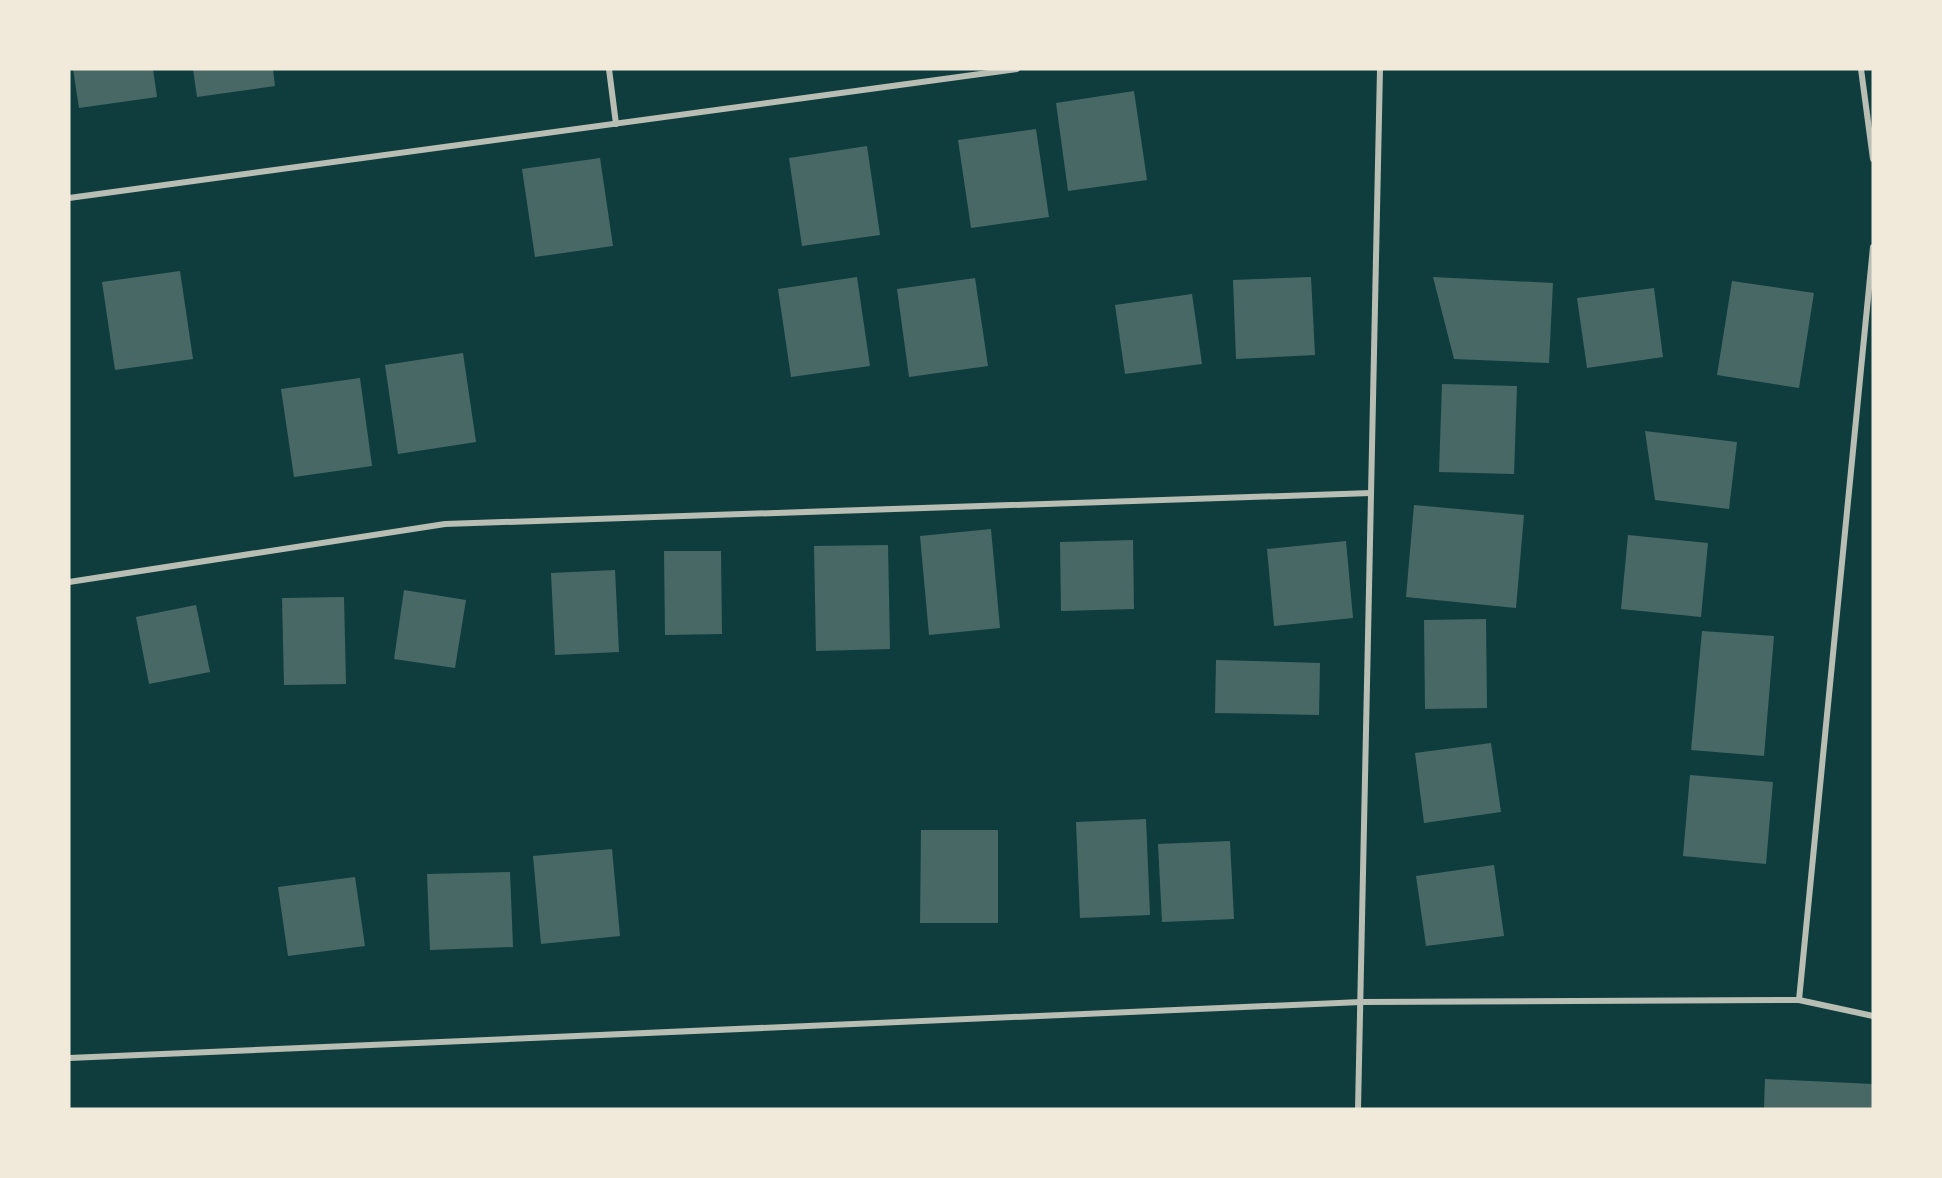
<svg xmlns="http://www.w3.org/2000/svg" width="1942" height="1178" viewBox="0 0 1942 1178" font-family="'IBM Plex Serif',serif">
<rect width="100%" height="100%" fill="#0f3d3e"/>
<!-- building -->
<g fill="#486865">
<path d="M 73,69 L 153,69 L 157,97 L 79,108 Z"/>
<path d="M 193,69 L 273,69 L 275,86 L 197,97 Z"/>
<path d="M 1134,91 L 1147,180 L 1068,191 L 1056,103 Z"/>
<path d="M 1036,129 L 1049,217 L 971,228 L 958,140 Z"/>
<path d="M 867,146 L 880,235 L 802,246 L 789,158 Z"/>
<path d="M 600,158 L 613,246 L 535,257 L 522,169 Z"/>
<path d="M 180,271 L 193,359 L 115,370 L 102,282 Z"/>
<path d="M 857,277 L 870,366 L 791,377 L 778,289 Z"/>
<path d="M 1311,277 L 1315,355 L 1236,359 L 1233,280 Z"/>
<path d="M 1433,277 L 1553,283 L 1549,363 L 1454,359 Z"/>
<path d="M 975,278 L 988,366 L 909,377 L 897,289 Z"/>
<path d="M 1732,281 L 1814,293 L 1799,388 L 1717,375 Z"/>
<path d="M 1654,288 L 1663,357 L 1587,368 L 1577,298 Z"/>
<path d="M 1192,294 L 1202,364 L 1125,374 L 1115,305 Z"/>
<path d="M 463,353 L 476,442 L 398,454 L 385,365 Z"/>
<path d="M 360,378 L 372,466 L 294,477 L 281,389 Z"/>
<path d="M 1442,384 L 1517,386 L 1514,474 L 1439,472 Z"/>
<path d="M 1645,431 L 1737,442 L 1729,509 L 1655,500 Z"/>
<path d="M 1414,505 L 1524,515 L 1516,608 L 1406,597 Z"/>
<path d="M 991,529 L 1000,628 L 929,635 L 920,536 Z"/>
<path d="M 1628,535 L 1708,543 L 1701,617 L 1621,609 Z"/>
<path d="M 1133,540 L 1134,609 L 1061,611 L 1060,542 Z"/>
<path d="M 1346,541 L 1353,618 L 1274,626 L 1267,549 Z"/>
<path d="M 888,545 L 890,649 L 816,651 L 814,546 Z"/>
<path d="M 664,551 L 721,551 L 722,634 L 665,635 Z"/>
<path d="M 615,570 L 619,652 L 555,655 L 551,573 Z"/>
<path d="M 404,590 L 466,600 L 455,668 L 394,659 Z"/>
<path d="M 344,597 L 346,684 L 284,685 L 282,598 Z"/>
<path d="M 196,605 L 210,672 L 149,684 L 136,617 Z"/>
<path d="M 1486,619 L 1487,708 L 1425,709 L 1424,620 Z"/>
<path d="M 1702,631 L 1774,636 L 1764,756 L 1691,750 Z"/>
<path d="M 1216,660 L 1320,663 L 1319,715 L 1215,713 Z"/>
<path d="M 1491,743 L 1501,812 L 1424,823 L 1415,753 Z"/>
<path d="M 1690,775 L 1773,782 L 1766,864 L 1683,856 Z"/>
<path d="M 1146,819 L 1150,915 L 1080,918 L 1076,822 Z"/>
<path d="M 921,830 L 998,830 L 998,923 L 920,923 Z"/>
<path d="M 1230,841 L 1234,919 L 1162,922 L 1158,844 Z"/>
<path d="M 612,849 L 620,936 L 541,944 L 533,856 Z"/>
<path d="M 1494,865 L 1504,936 L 1426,946 L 1416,876 Z"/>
<path d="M 510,872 L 513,947 L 430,950 L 427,874 Z"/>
<path d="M 355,877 L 365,946 L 288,956 L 278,887 Z"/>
<path d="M 1765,1079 L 1873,1084 L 1873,1109 L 1764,1109 Z"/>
</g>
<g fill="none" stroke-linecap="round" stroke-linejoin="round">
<!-- minor -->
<g stroke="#b8beb3" stroke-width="6">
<path d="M 609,69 L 616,124"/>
<path d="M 1861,69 L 1873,159"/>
<path d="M 69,198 L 1017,69"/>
<path d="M 69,582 L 445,524 L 1371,493"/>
<path d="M 1799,1000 L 1873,247"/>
<path d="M 69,1058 L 1361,1002 L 1799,1000 L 1873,1016"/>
<path d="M 1358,1109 L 1380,69"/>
</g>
</g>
<!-- border -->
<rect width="1942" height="1178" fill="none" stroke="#f1e9da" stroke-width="141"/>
</svg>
